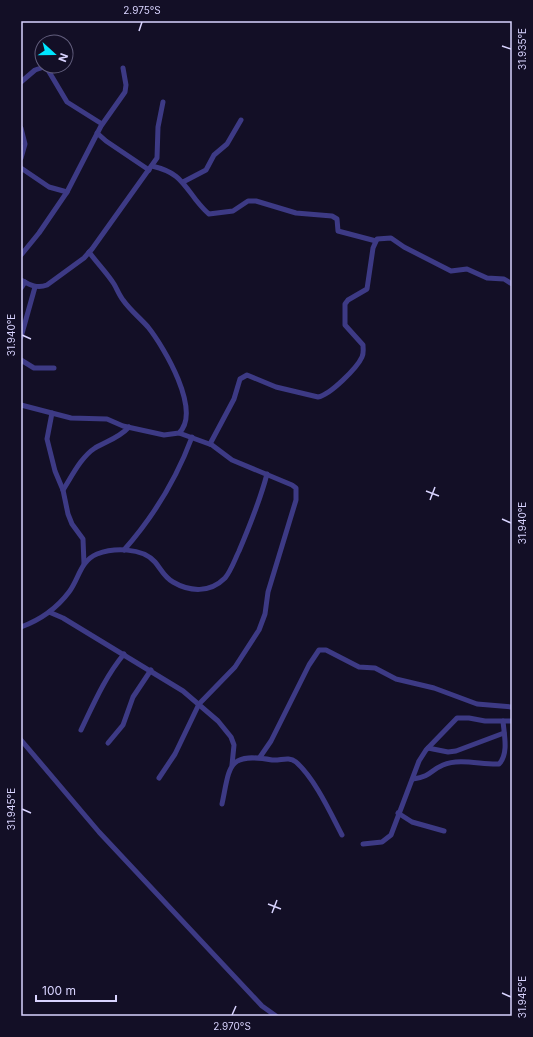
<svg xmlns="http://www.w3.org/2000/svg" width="533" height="1037" viewBox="0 0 533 1037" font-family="Inter,sans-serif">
<rect width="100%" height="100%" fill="#130f26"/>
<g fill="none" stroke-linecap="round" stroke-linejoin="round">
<!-- minor -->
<g stroke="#3d3a85" stroke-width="5">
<path d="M 21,82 L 35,70 L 44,67 L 48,70 L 67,102 L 102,124"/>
<path d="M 21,128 L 25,144 L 21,158"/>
<path d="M 97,133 L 106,141 L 149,170"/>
<path d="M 152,166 C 177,172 181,180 196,200 C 200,205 204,210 209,214 L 233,211 L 248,201 L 256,201 L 296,213 L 332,216 L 337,219 L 338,231 L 376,241"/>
<path d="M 21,168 L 49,187 L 67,192"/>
<path d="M 183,182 L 206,170 L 214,155 L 227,144 L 241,120"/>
<path d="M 21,255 L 39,233 L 67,192 L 101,126 L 125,92 L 126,85 L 123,68"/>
<path d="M 21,280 C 30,285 37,289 47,285 L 84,258 L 92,249 L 157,158 L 158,127 L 163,102"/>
<path d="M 21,288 L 25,282"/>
<path d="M 21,337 L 35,287"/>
<path d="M 21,360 L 34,368 L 54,368"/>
<path d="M 21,405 L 71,418 L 107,419 L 123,426 L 164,435 L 179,433 C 202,411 164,347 148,327 C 140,318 130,310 123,300 C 119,295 117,289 114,284 C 107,273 97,263 89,252"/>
<path d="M 52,413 L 47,439 L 55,471 L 63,490 L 68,514 L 72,524 L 83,539 L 84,564"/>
<path d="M 210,444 L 234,399 L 240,379 L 247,375 L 276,387 L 318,397 C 330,395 357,368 362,357 C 364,353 363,349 363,345 L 345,325 L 345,304 L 348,300 L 367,289 L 373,248 L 377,239 L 391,238 L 404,247 L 451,271 L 467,269 L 487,278 L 504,279 L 512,284"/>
<path d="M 63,490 C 72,476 81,457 95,448 C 107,441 119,438 129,427"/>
<path d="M 124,550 C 154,516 176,480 192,437"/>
<path d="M 49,612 L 63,618 L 183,691 L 218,721 L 231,737 L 234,745 L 232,765"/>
<path d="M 21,627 C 40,620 57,608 69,592 C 79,579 80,561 97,554 C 113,548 142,547 155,562 C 161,569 164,577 173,582 C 190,592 210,593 225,578 C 231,571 235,559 239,551 C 250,525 260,501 267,474"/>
<path d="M 81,730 C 94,703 105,677 124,654"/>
<path d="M 21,740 L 99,832 L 262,1006 L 276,1016"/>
<path d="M 108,743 L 123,725 L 133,697 L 151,670"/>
<path d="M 428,748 L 448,752 L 456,751 L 504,733"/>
<path d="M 260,757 L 271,741 L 309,665 L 319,650 L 326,650 L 359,667 L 375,668 L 396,679 L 434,688 L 477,704 L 512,707"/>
<path d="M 159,778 L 175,754 L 199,704 L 235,667 L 259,630 L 265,614 L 268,592 L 296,500 L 296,488 L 292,485 L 232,460 L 212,445 L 179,433"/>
<path d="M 413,779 C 432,776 429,771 443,765 C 460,758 482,765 499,764 C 509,754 504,734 503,721"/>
<path d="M 222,804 C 230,766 227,752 272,760 C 281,761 288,756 296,762 C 315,779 330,812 342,835"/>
<path d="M 398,813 L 412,822 L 444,831"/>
<path d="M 363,844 L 382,842 L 391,835 L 419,761 L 426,750 L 457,718 L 469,718 L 485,721 L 512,721"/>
</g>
</g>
<!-- ticks -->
<path fill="none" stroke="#d9d4ff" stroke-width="1.5" d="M 139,31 L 142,22M 502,46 L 511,49M 22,335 L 31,339M 426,491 L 439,496M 430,500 L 435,487M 502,519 L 511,523M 22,809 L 31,813M 268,904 L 281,909M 272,913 L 277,900M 502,993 L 511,997M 232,1015 L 236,1006"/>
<!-- border -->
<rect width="533" height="1037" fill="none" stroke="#130f26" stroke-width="44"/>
<!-- north arrow -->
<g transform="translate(54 54) rotate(111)"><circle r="19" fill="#130f26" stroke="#625e7d"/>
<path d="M0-3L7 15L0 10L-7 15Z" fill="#00e5ff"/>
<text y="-6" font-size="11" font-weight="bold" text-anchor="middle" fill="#d9d4ff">N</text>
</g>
<!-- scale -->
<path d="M36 995v6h80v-6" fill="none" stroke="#d9d4ff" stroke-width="2"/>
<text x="42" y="995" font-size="12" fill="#d9d4ff" stroke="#130f26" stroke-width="3" paint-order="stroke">100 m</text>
<rect x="22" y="22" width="489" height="993" fill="none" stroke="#d9d4ff" stroke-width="1.5"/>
<g font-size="10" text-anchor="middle" fill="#d9d4ff">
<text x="142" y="14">2.975°S</text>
<text transform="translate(522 49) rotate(-90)" y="4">31.935°E</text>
<text transform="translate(11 335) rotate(-90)" y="4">31.940°E</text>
<text transform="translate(522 523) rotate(-90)" y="4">31.940°E</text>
<text transform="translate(11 809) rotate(-90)" y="4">31.945°E</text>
<text transform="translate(522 997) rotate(-90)" y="4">31.945°E</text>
<text x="232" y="1030">2.970°S</text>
</g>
</svg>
